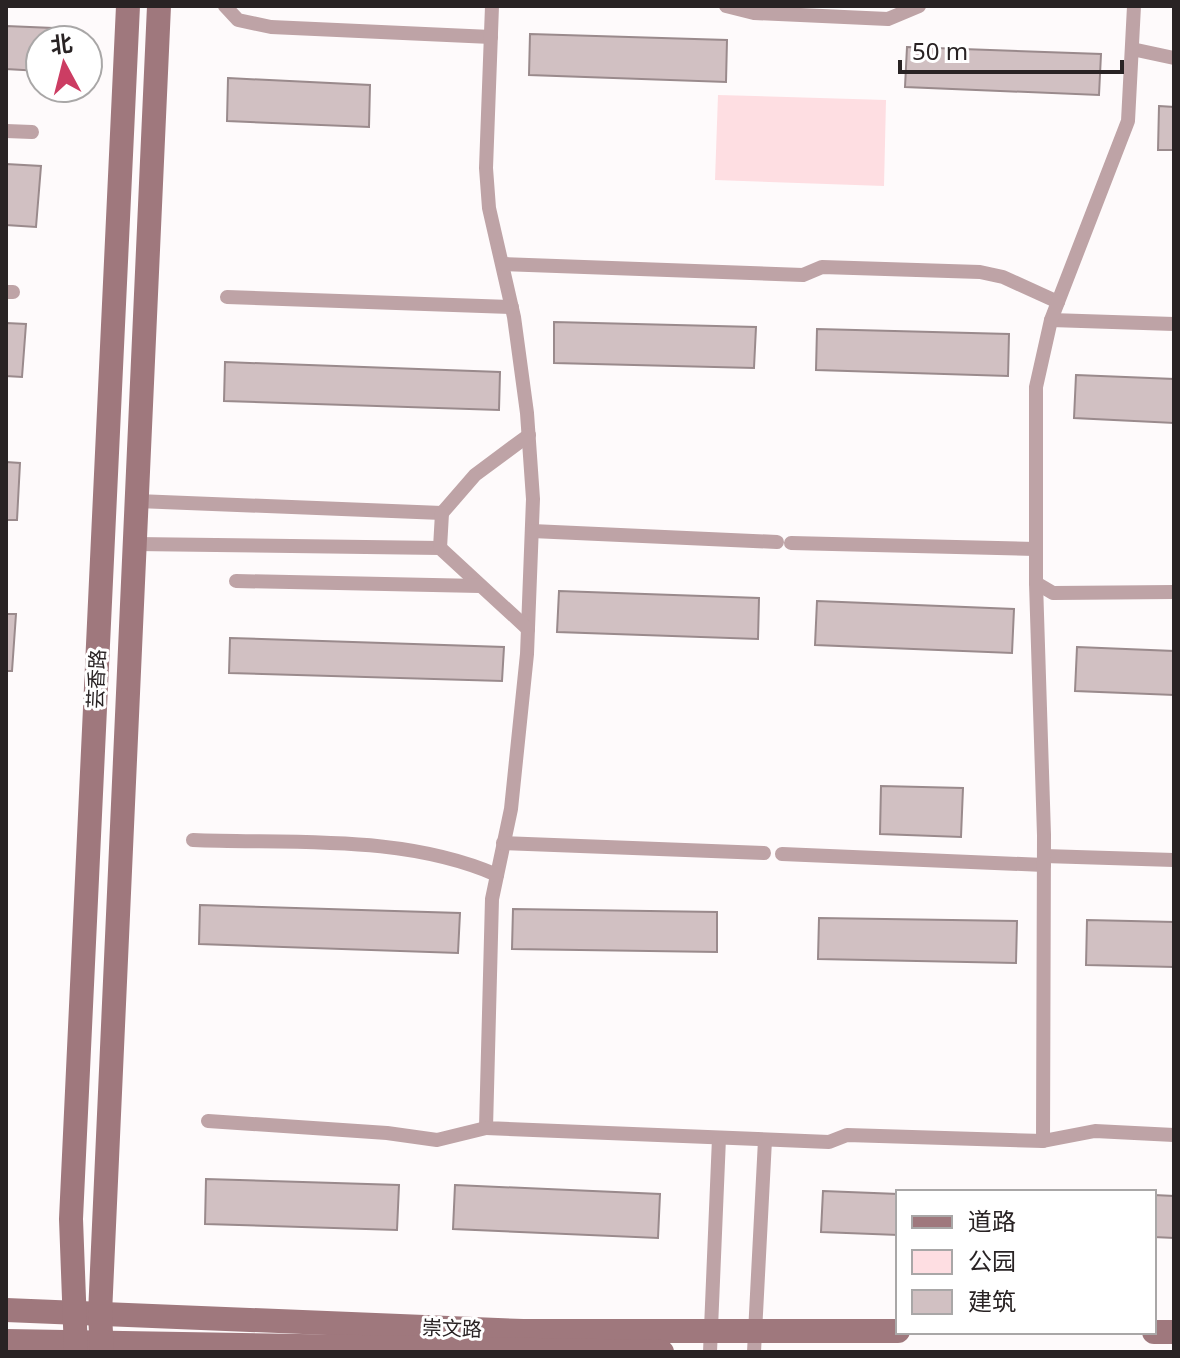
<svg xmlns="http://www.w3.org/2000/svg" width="1180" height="1358" viewBox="0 0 1180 1358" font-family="'Noto Sans','Noto Sans SC',sans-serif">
<rect width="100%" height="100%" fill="#fefafb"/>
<!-- green -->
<path fill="#fedee2" d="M 718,95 L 886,100 L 884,186 L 715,180 Z"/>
<!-- building -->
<g fill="#d1c0c2" stroke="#9a8a8c" stroke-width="2">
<path d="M 6,26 L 53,28 L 52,40 L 40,40 L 40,71 L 6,69 Z"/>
<path d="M 530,34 L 727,40 L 726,82 L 529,75 Z"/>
<path d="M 907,47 L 1101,54 L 1099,95 L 905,87 Z"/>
<path d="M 228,78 L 370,85 L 369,127 L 227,121 Z"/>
<path d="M 1159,106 L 1174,107 L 1174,150 L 1158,150 Z"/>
<path d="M 6,164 L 41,166 L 36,227 L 6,225 Z"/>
<path d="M 554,322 L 756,327 L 754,368 L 554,363 Z"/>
<path d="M 6,323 L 26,324 L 22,377 L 6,376 Z"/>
<path d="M 817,329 L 1009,334 L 1008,376 L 816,370 Z"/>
<path d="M 225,362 L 500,372 L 499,410 L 224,401 Z"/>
<path d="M 1076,375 L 1174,379 L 1174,423 L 1074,418 Z"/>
<path d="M 6,462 L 20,463 L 17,520 L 6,520 Z"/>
<path d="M 559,591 L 759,598 L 758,639 L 557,632 Z"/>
<path d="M 817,601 L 1014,609 L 1012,653 L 815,645 Z"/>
<path d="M 6,614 L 16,614 L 12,671 L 6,671 Z"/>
<path d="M 230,638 L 504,647 L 502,681 L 229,673 Z"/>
<path d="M 1077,647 L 1174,651 L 1174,695 L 1075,691 Z"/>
<path d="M 881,786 L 963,788 L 961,837 L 880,834 Z"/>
<path d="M 200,905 L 460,913 L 458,953 L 199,944 Z"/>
<path d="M 513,909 L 717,912 L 717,952 L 512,949 Z"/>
<path d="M 819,918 L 1017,921 L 1016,963 L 818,959 Z"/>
<path d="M 1087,920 L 1174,922 L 1174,967 L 1086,965 Z"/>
<path d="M 206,1179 L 399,1185 L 397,1230 L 205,1224 Z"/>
<path d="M 455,1185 L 660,1194 L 658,1238 L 453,1229 Z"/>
<path d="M 823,1191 L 898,1194 L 898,1235 L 821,1232 Z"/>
<path d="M 1154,1195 L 1174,1196 L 1174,1238 L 1154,1237 Z"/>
</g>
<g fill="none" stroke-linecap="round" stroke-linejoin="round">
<!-- lane -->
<g stroke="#bea3a6" stroke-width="14">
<path d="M 225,6 L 238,20 L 271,27 L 491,37"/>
<path d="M 492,6 L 486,168 L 489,208 L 514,317 L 527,413 L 533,499 L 527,654 L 511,809 L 492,899 L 486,1128 L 829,1142 L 847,1135 L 1043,1141 L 1095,1131 L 1174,1135"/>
<path d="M 726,6 L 754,13 L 888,19 L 919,6"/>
<path d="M 1132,49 L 1174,58"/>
<path d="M 6,131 L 32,132"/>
<path d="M 503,264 L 803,275 L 822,267 L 980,272 L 1003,277 L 1058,302"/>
<path d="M 6,292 L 13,292"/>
<path d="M 227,297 L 512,307"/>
<path d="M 1051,320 L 1174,324"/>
<path d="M 137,501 L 442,513 L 475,475 L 529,435"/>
<path d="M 532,531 L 777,542"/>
<path d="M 791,543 L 1035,549"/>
<path d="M 135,544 L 440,548 L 528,629"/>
<path d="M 440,548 L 442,513"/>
<path d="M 236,581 L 480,586"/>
<path d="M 1036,583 L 1053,593 L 1174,592"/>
<path d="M 193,840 C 294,844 403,834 497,875"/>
<path d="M 503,843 L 764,853"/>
<path d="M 782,854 L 1044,865"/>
<path d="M 1044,856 L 1174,860"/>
<path d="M 208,1121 L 387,1133 L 437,1140 L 486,1128"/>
<path d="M 1043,1141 L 1044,835 L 1036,583 L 1036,387 L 1051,320 L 1128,121 L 1134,6"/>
<path d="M 710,1352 L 719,1138"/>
<path d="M 754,1352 L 765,1140"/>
</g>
<!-- secondary -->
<g stroke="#9f787d" stroke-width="24">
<path d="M 6,1310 L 523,1331 L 898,1331"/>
<path d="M 1154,1332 L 1174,1332"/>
<path d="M 6,1341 L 662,1352"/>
<path d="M 76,1352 L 71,1219 L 128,6"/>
<path d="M 102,1352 L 100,1314 L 159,6"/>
</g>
</g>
<g text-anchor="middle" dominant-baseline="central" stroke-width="6" stroke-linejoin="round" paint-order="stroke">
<!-- street labels -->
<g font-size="20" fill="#292324" stroke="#fff">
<text transform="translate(96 679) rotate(-87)">芸香路</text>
<text transform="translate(452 1328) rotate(2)">崇文路</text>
</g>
</g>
<!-- border -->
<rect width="1180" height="1358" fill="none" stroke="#292324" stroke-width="16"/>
<!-- legend -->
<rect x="896" y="1190" width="260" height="144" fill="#ffffff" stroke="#a9a7a7" stroke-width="2"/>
<rect x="912" y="1216" width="40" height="12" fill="#9f787d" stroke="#a9a7a7" stroke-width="2"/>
<text x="968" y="1230" font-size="24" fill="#292324">道路</text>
<rect x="912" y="1250" width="40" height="24" fill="#fedee2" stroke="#a9a7a7" stroke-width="2"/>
<text x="968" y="1270" font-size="24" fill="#292324">公园</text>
<rect x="912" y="1290" width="40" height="24" fill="#d1c0c2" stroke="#a9a7a7" stroke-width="2"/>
<text x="968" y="1310" font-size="24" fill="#292324">建筑</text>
<!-- north arrow -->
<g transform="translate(64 64) rotate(353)"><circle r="38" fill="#ffffff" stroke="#a9a7a7" stroke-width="2"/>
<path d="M0-6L14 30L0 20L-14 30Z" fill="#cc3d63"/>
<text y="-12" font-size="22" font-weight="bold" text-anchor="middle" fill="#292324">北</text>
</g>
<!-- scale -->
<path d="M900 60v12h222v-12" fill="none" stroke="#292324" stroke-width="4"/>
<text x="912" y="60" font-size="24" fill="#292324" stroke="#ffffff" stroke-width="6" paint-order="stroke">50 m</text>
</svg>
